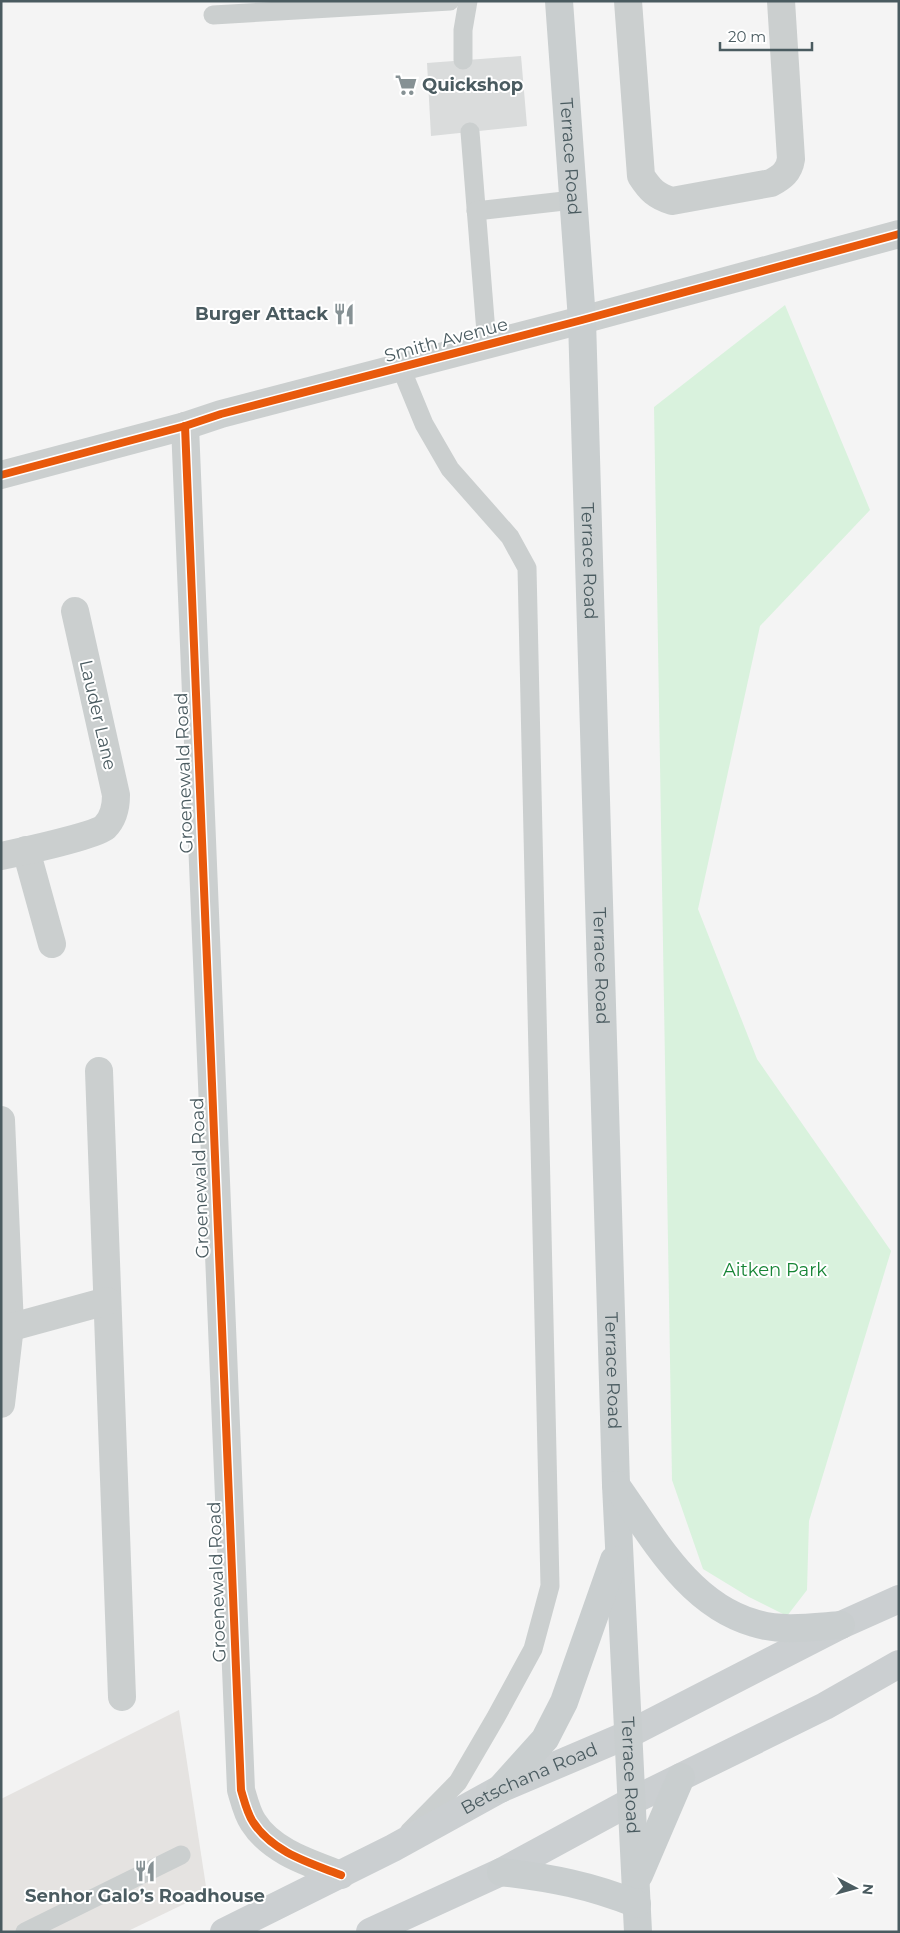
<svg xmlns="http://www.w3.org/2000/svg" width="900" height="1933" viewBox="0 0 900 1933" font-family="Montserrat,sans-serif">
<rect width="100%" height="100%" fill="#f4f4f4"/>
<!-- commercial -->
<path fill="#e5e3e1" d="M 179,1710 L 207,1893 L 126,1932 L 1,1932 L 1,1799 Z"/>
<!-- green -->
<path fill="#d9f2dd" d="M 785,305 L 870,510 L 760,626 L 698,909 L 757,1059 L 891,1251 L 809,1521 L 807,1590 L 787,1616 L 749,1597 L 703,1569 L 672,1480 L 654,407 Z"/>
<!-- building -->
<path fill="#dadcdc" d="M 521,56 L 527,126 L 431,136 L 427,63 Z"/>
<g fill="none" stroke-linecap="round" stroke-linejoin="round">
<!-- lane -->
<g stroke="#cbcfcf" stroke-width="19">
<path d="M 213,15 L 450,1"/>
<path d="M 463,60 L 463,30 L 468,1"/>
<path d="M 470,132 L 487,345"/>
<path d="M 476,211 L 573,200"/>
<path d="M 401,368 L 424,424 L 450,469 L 510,537 L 527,568 L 550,1586 L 533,1649 L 496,1717 L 458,1782 L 409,1832"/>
<path d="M 25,1932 L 181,1855"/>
</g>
<!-- street -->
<g stroke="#cbcfcf" stroke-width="28">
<path d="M 628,1 L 641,176 C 650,190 656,196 672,201 L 771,183 C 782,177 789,172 791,159 L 781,1"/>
<path d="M 185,426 L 241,1790 C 244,1800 247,1813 253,1822 C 272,1852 310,1863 341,1875"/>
<path d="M 1,475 L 185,426 L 221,414 L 582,320 L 899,234"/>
<path d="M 26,850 L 52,944"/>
<path d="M 1,856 C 20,852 95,836 105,827 C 114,818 116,806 116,795 L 75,611"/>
<path d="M 99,1071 L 122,1697"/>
<path d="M 1,1120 L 10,1326 L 1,1404"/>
<path d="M 1,1330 L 107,1301"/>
</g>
<!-- secondary -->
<g stroke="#cbcfd1" stroke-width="28">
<path id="s1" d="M 224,1932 L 393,1848 L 500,1789 L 627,1735 L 841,1625 L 899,1599"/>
<path d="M 370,1932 L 501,1872 L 632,1801 L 825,1706 L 899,1664"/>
</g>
<!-- primary -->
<g stroke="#c9cecf" stroke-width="28">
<path id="s2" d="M 559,1 L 582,320 L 616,1485 L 638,1932"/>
<path d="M 616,1485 C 653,1537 688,1604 754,1623 C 781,1632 813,1627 841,1625"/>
<path d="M 500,1789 L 545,1739 L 564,1702 L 614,1560"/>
<path d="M 501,1872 C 552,1878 589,1885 637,1904"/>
<path d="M 639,1875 L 681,1777"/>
</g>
<!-- cycleway casing -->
<g stroke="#fff" stroke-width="11">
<g id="cycleway">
<path d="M 185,426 L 241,1790 C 244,1800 247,1813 253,1822 C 272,1852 310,1863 341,1875"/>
<path d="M 1,475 L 185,426 L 221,414 L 582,320 L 899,234"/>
</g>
</g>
<!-- cycleway -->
<use href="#cycleway" stroke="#e8590c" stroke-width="8"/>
</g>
<!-- icons -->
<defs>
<g id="supermarket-bare" transform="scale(1.725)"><path d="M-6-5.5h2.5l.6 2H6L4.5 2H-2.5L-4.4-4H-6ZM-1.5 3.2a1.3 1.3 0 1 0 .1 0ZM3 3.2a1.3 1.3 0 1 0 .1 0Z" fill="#869194" stroke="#fff" stroke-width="2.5" paint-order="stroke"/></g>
<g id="restaurant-bare" transform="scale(1.725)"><path d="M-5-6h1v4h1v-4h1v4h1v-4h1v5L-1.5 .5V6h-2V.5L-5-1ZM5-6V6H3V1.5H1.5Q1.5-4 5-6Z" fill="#869194" stroke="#fff" stroke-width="2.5" paint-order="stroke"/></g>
</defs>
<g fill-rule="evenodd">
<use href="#supermarket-bare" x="406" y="85"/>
<use href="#restaurant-bare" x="344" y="314"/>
<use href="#restaurant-bare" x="145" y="1871"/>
</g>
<g text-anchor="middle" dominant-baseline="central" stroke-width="4" stroke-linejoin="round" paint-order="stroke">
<!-- poi labels -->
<g font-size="18" font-weight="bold" fill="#4a5b60" stroke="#fff" text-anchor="start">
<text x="422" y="85">Quickshop</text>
<text x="328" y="314" text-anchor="end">Burger Attack</text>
<text x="145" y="1896" text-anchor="middle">Senhor Galo’s Roadhouse</text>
</g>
<!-- street labels -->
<g font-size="18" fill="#4a5b60" stroke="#fff">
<text stroke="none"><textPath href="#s2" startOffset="156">Terrace Road</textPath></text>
<text transform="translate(446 340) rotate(-15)">Smith Avenue</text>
<text stroke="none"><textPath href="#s2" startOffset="561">Terrace Road</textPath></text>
<text transform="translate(98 715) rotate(77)">Lauder Lane</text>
<text transform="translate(184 773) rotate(-92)">Groenewald Road</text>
<text stroke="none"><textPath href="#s2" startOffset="966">Terrace Road</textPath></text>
<text transform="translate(200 1178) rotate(-92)">Groenewald Road</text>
<text stroke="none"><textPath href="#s2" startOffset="1371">Terrace Road</textPath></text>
<text transform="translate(217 1582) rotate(-92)">Groenewald Road</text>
<text stroke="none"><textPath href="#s2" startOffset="1776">Terrace Road</textPath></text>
<text stroke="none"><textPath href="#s1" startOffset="342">Betschana Road</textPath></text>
</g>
<!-- park labels -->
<g font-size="18" fill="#178536" stroke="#fff">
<text x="775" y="1270">Aitken Park</text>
</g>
</g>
<!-- border -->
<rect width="900" height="1933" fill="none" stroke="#4a5b60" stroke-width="5"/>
<!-- north arrow -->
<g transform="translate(855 1888) rotate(96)" stroke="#ffffff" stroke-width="4" paint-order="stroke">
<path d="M0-4L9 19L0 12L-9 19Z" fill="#4a5b60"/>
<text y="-8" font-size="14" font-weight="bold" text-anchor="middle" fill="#4a5b60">N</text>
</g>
<!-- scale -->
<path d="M720 42v8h92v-8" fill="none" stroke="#4a5b60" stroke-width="2.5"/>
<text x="728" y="42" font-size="15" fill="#4a5b60" stroke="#ffffff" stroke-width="4" paint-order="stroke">20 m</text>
</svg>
